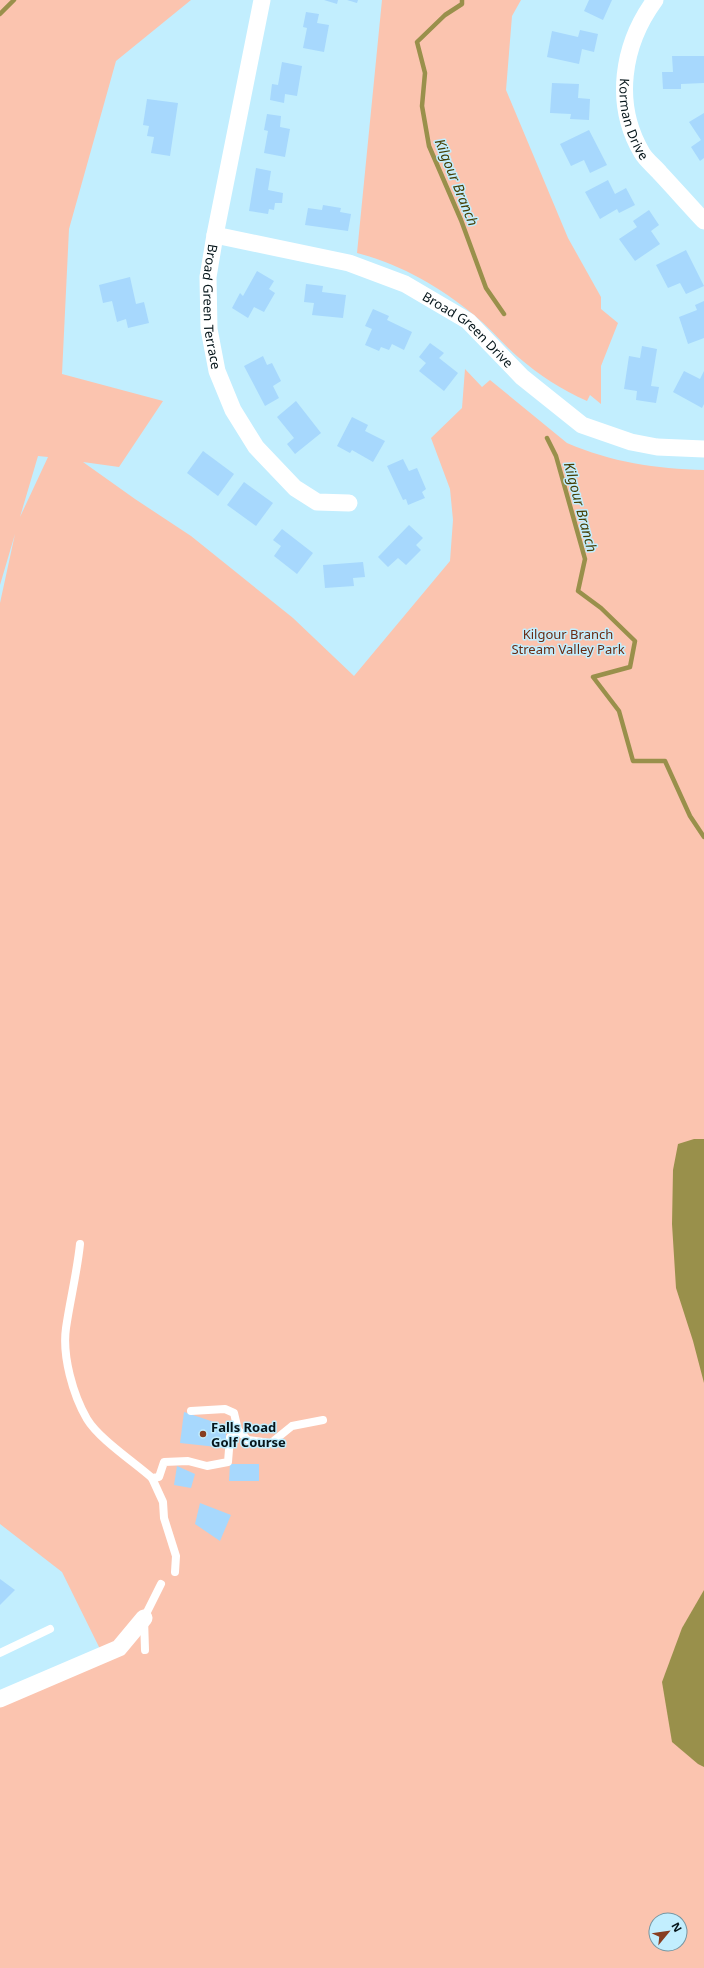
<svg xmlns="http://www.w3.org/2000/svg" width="704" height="1968" viewBox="0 0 704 1968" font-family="'Noto Sans',sans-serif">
<rect width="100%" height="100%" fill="#c2eefe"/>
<!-- green -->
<g fill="#fbc4af" fill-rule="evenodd">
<path d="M 0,0 L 191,0 L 116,61 L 69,229 L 62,374 L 163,401 L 119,467 L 83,462 L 135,499 L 191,536 L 293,618 L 354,676 L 450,561 L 453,520 L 450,489 L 431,438 L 462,408 L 465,369 L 482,387 L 490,380 L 567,443 C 611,462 656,469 704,470 L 704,1968 L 0,1968 L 0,1695 L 100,1649 L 62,1572 L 0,1524 L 0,603 L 15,534 L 0,585 ZM 38,456 L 48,457 L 20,517 ZM 656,1920 L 680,1920 L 680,1944 L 656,1944 Z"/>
<path d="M 382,0 L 521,0 L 512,16 L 506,90 L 568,238 L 601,297 L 601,309 L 618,323 L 601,366 L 601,404 L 590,395 L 587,401 C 562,390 539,375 518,357 C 503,344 490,328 474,315 C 440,287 400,264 357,253 Z"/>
</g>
<!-- water -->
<g fill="#99904b">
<path d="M 694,1139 L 704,1139 L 704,1383 L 693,1341 L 676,1288 L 672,1224 L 673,1170 L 678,1144 Z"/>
<path d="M 704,1590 L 704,1767 L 698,1764 L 672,1742 L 662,1682 L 682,1628 Z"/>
</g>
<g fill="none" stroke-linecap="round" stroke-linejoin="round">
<!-- stream -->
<g stroke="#99904b" stroke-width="4.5">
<path d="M 462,0 L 462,4 L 445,15 L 417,42 L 425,73 L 422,106 L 429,146 L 461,220 L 486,288 L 504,314"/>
<path d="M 0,14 L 14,0"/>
<path d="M 547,438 L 556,456 L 585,559 L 578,591 L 601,608 L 635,641 L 630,667 L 593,677 L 619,711 L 633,761 L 665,761 L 690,816 L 704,837"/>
</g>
</g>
<!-- building -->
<g fill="#a7d8fd">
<path d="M 324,0 L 338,0 L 337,4 Z"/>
<path d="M 347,0 L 358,0 L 357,3 Z"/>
<path d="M 589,0 L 612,0 L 603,20 L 584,11 Z"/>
<path d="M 306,12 L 319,14 L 317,23 L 329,25 L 324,52 L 303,48 L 307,28 L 303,27 Z"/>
<path d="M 580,30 L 598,34 L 594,52 L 582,49 L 579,64 L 547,57 L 552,31 L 578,37 Z"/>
<path d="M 672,56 L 704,56 L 704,83 L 681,84 L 681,89 L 663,89 L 662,72 L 673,72 Z"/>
<path d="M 282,62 L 302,66 L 297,96 L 285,94 L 284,103 L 270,100 L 272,84 L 278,85 Z"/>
<path d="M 552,83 L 579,84 L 578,98 L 590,99 L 589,120 L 570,119 L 571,114 L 550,113 Z"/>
<path d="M 147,99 L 178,103 L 170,156 L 151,153 L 154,137 L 147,136 L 149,126 L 143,125 Z"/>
<path d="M 704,113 L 704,158 L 700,161 L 691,147 L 701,140 L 689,122 Z"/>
<path d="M 267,114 L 281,116 L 280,127 L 290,129 L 285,157 L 264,153 L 268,131 L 264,130 Z"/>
<path d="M 589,130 L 607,165 L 590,173 L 584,160 L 571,166 L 560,144 Z"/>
<path d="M 256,168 L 271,171 L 268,190 L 283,193 L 282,203 L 275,203 L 274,210 L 269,209 L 268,214 L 249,211 Z"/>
<path d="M 608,180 L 615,194 L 626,188 L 635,205 L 619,213 L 617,209 L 600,219 L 585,192 Z"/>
<path d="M 323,205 L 341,208 L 340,212 L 351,214 L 348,231 L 305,225 L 308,208 L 322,210 Z"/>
<path d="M 649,210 L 659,225 L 651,231 L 660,244 L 635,261 L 619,239 L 637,227 L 633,221 Z"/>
<path d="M 686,250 L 704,286 L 686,294 L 680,283 L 668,288 L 656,265 Z"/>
<path d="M 257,271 L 274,281 L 269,289 L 275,293 L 264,312 L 254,307 L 248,318 L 232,308 L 240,293 L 243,296 Z"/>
<path d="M 130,277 L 136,304 L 144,302 L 149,323 L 128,328 L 126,319 L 117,322 L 112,301 L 103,303 L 99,285 Z"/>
<path d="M 306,284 L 323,286 L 322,292 L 346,295 L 343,318 L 312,315 L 314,303 L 304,302 Z"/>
<path d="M 704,301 L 704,338 L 688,344 L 679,317 L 697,310 L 695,305 Z"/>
<path d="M 373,309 L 389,316 L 387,320 L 412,332 L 404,350 L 392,344 L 389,350 L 381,347 L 379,351 L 365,345 L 372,329 L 365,326 Z"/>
<path d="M 430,343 L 444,353 L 439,358 L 458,373 L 444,391 L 419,371 L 426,363 L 419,357 Z"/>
<path d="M 642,346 L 657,349 L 651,386 L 659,387 L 656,403 L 636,400 L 637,391 L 624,389 L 629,356 L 640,358 Z"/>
<path d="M 263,356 L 267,365 L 272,363 L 281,381 L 273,386 L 279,398 L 265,406 L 244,366 Z"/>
<path d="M 684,371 L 700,379 L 704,371 L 704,404 L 702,408 L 673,392 Z"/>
<path d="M 296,401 L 321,433 L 295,454 L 287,444 L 294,438 L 277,417 Z"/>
<path d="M 352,417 L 368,425 L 365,431 L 385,441 L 373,462 L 352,450 L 350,453 L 337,446 Z"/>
<path d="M 203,451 L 234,474 L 218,496 L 187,473 Z"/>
<path d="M 403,459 L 409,471 L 417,468 L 426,489 L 422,492 L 425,498 L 408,505 L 406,499 L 403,500 L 387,466 Z"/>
<path d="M 244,482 L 273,503 L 256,526 L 227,505 Z"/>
<path d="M 409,525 L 423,538 L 416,545 L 421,550 L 406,565 L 398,558 L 388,567 L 378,557 Z"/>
<path d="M 282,529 L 313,553 L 297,574 L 274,556 L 281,546 L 273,540 Z"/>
<path d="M 363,562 L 365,577 L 353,578 L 354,586 L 325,588 L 323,565 Z"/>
<path d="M 184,1412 L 226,1426 L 226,1448 L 180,1443 Z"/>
<path d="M 230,1464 L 259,1464 L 259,1481 L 229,1481 Z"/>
<path d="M 177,1466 L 195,1474 L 191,1488 L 174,1485 Z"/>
<path d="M 200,1503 L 231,1515 L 220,1541 L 195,1524 Z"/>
<path d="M 0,1579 L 15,1590 L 0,1605 Z"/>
</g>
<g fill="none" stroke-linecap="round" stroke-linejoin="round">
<!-- lane -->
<g stroke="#fff" stroke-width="8">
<path d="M 80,1244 C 77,1273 70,1300 66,1328 C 62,1356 73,1395 87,1419 C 99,1439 134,1462 152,1478 L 159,1477 L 164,1462 L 188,1461 L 207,1466 L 228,1462 L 230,1437 L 238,1430"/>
<path d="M 191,1411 L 225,1409 L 234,1413 L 238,1430 L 248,1440 L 271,1443 L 292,1426 L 323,1420"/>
<path d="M 152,1478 L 163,1502 L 164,1518 L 176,1556 L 175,1572"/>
<path d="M 145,1650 L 144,1618 L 161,1584"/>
<path d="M 0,1653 L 50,1629"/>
</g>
<!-- street -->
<g stroke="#fff" stroke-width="17">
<path id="s1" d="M 262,0 L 215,235 L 208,277 L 209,329 L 217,371 L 233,410 L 256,447 L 295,488 L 317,502 L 349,503"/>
<path id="s2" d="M 655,0 C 622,45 613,104 642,153 C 646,160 655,167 660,173 C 675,189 689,205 704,221"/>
<path id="s3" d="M 215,235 L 349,263 L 405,284 L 468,321 L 522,377 L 582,425 L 631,442 L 657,447 L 704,449"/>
<path d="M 0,1699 L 119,1648 L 144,1618"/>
</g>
</g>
<!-- markers -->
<circle fill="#873e21" stroke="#c2eefe" stroke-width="1.5" cx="203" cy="1434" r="4"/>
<g text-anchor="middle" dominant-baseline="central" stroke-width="3" stroke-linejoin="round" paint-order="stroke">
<!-- street labels -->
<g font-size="13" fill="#05151a" stroke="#c2eefe">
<text stroke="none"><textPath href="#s2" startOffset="127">Korman Drive</textPath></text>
<text stroke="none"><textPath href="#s1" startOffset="312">Broad Green Terrace</textPath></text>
<text stroke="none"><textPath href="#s3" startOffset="275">Broad Green Drive</textPath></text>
</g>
<!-- park labels -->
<g font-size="13" fill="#692b12" stroke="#c2eefe">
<text x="568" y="634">Kilgour Branch<tspan x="568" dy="15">Stream Valley Park</tspan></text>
</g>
<!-- poi labels -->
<g font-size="13" font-weight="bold" fill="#05151a" stroke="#c2eefe" text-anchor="start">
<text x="211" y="1427">Falls Road<tspan x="211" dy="15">Golf Course</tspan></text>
</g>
<!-- water labels -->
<g font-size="14" font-style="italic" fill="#453e04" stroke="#c2eefe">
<text transform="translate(457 182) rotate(68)">Kilgour Branch</text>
<text transform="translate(581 507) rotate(75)">Kilgour Branch</text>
</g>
</g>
<!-- north arrow -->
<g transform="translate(668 1932) rotate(61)"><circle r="19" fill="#c2eefe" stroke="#7697a3"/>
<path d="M0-3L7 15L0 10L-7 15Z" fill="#873e21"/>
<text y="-6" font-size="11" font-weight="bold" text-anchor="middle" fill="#05151a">N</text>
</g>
</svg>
